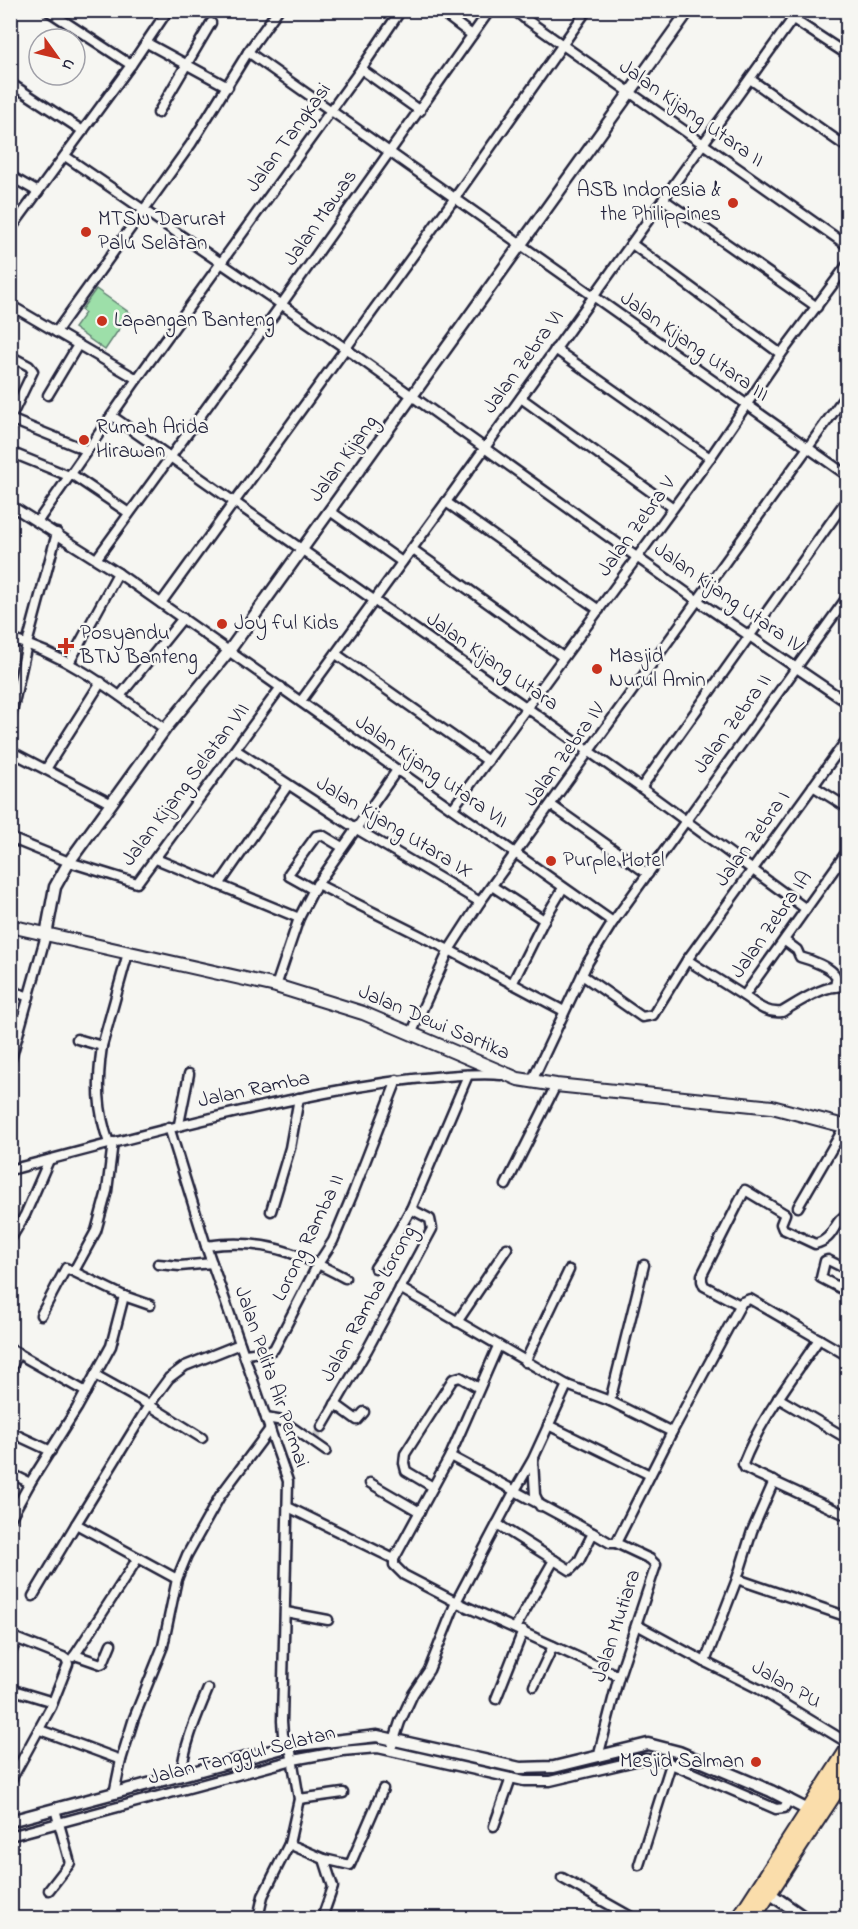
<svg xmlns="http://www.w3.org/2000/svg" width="858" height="1929" viewBox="0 0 858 1929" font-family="'Indie Flower',sans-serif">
<rect width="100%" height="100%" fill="#f6f6f2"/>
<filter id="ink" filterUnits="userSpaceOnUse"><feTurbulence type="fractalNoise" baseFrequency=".0167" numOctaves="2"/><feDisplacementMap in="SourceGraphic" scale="12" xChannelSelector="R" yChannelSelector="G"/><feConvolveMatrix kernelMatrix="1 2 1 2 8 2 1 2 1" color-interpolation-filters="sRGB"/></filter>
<g filter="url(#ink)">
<!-- green -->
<path fill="#9ddfa9" stroke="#608072" stroke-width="1.5" d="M 96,289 L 130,313 L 105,350 L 74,328 L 85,313 L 81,310 Z"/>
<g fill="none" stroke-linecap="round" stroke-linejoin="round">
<!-- minor-tunnel -->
<path stroke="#cccccd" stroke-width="8" stroke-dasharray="8 4" stroke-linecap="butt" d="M 315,1438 L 322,1427"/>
<!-- minor casing -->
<g stroke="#22223b" stroke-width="13">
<g id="minor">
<path d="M 47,10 L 131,65"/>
<path d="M 439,10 L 472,35"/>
<path d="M 513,10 L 848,246"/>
<path d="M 524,18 L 530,10"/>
<path d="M 793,19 L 848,55"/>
<path d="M 147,43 L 228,87"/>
<path d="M 248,52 L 848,476"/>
<path d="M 361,69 L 420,111"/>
<path d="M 750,79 L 848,148"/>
<path d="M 10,83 L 83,131"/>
<path d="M 158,113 L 211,23"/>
<path d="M 65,156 L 345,348 L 698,601 L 848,703"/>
<path d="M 10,176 L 38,192"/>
<path d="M 663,199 L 817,307"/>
<path d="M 10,230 L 131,65 L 168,10"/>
<path d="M 632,244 L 781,354"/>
<path d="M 10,305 L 137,379"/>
<path d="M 56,332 L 191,144 L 248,52 L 278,10"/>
<path d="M 555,349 L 710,458"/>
<path d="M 10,356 L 29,366 L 33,371 L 10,419"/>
<path d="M 48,395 L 78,345"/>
<path d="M 521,398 L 672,507"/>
<path d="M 112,416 L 641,788 L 806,909"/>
<path d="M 10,419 L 86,450"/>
<path d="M 10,452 L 69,476"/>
<path d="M 71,474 L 129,513"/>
<path d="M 446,502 L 599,610"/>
<path d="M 10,505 L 118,573 L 613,922"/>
<path d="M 330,511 L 402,562"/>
<path d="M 38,521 L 137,379 L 361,69 L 401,10"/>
<path d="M 412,549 L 563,657"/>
<path d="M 97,558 L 281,305 L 490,10"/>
<path d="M 161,603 L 454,199 L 587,10"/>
<path d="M 10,639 C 69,655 117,694 165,729"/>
<path d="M 336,654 L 488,761"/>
<path d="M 69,663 L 118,573"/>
<path d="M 120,696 L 183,618"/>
<path d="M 301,701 L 446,502 L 799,10"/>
<path d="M 10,721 L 27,644 L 57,533"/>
<path d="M 236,750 L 355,828 L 480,902"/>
<path d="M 10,751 L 110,803"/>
<path d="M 46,769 L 101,682"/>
<path d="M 813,786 L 848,808"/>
<path d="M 641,788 L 848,498"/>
<path d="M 551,805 L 648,874"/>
<path d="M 453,808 L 710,458 L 781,354 L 848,264"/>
<path d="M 10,838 L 69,862 L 137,883 L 281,687"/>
<path d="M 156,859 L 299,918"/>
<path d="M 317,884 L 449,950 L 564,1011"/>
<path d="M 219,885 L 288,785"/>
<path d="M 492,886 L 544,920"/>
<path d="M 314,890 L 289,876 L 289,873 L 316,836 L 322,835 L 342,847"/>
<path d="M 785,941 L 797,950 L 800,957 C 808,959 834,968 836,977 C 837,979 835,985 835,987"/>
<path d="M 687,960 L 744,996 L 848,850"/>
<path d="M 582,975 L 642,1017 L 653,1015 L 687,960 L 848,738"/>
<path d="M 512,984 L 544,920 L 563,888"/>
<path d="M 276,986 L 299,918 L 314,889 L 397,770"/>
<path d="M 10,990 L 29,997"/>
<path d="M 744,996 C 757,1005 766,1014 782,1012 C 799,1002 828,981 848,988"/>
<path d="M 412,1032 L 449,950 L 480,902 L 848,392"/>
<path d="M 77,1039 L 102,1046 L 128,953"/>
<path d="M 102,1046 C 97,1081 97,1110 109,1143"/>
<path d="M 10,1063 L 46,935"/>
<path d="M 532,1081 L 588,962 L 613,922 L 848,596"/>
<path d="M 179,1124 L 189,1074"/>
<path d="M 169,1127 L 206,1246 L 288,1481 L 282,1721 L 283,1735 L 291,1752 L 299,1799 L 289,1844 L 263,1896 L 258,1918"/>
<path d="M 10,1170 C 115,1142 219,1114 325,1093 C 365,1085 405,1079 446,1076 C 464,1075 483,1073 501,1075"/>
<path d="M 506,1185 L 556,1085"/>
<path d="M 798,1207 L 845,1126"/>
<path d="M 271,1211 L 290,1148 L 299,1098"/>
<path d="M 10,1240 L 25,1215 L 49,1160"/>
<path d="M 206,1246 C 262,1238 297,1252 345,1278"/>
<path d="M 158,1264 L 180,1266 L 212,1263"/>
<path d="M 375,1268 L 390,1246 L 411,1209"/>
<path d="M 848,1270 L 828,1260 L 825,1261 L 821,1278 L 848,1292"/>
<path d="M 74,1271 L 96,1231 L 107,1191 L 113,1142"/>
<path d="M 400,1288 L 567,1385 L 610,1401 L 672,1432"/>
<path d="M 740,1305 L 704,1286 L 702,1281 L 702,1275 L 745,1190 L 785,1214 L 781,1224 L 783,1229 L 815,1244 C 836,1239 832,1221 848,1214"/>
<path d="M 41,1315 L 66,1268 L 124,1296 L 150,1305"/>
<path d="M 457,1322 L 507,1248"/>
<path d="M 819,1339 C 792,1379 761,1418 743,1464 L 745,1468 L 755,1473 L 848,1516"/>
<path d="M 498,1346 L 450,1456 L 394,1559 L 394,1565 L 404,1575 L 456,1602 L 619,1676"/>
<path d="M 10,1349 L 86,1392"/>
<path d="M 245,1354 L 270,1351 L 274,1349 L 318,1264 L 333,1241 L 353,1193 L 397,1080"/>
<path d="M 525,1362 L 569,1270"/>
<path d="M 10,1371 L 18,1353"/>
<path d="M 95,1375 L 149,1405 L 202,1438"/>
<path d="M 778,1398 L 848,1439"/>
<path d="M 610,1401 L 644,1265"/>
<path d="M 335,1404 L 357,1420 L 364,1412"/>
<path d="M 266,1418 L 283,1421 L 326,1451"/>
<path d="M 548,1425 L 650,1475"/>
<path d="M 322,1427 L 367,1350 L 432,1229 L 430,1219 L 411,1209 L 468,1075"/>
<path d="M 10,1432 L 51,1451"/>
<path d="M 450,1456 L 593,1533 L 610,1543 L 616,1543"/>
<path d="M 533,1460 L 535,1495 L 540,1506"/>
<path d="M 10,1473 L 30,1483"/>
<path d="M 370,1483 L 420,1512"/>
<path d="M 433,1487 L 406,1471 L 404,1463 L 405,1454 L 453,1379 L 460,1377 L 479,1388"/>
<path d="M 288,1507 L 394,1559"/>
<path d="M 10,1519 L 30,1483 L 77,1408 L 111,1346 L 124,1296"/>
<path d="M 497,1524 L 570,1570 L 579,1561 L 593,1533"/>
<path d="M 177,1579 L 76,1524 L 149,1405 L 169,1378 L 185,1366 L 240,1344"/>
<path d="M 737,1579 L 752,1531 L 774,1481"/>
<path d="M 33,1596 L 76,1524"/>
<path d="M 286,1612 L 328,1620"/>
<path d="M 637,1625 L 705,1662 L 759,1689 L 848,1743"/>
<path d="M 515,1628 L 554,1560"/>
<path d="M 10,1636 L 63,1657 L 67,1660 L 68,1664 L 51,1707 L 10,1782"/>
<path d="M 10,1655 L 17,1639"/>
<path d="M 75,1655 L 138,1558"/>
<path d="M 73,1657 L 75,1655 L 101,1664 L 103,1663 L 111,1644"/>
<path d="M 705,1662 L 737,1579 L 848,1617"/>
<path d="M 534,1686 L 553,1646"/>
<path d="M 10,1689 L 53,1702"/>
<path d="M 496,1699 L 523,1631"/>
<path d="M 40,1730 L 121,1760"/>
<path d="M 392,1746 L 400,1722 L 413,1694 L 429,1670 L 456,1602 L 514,1492 L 533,1459 L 567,1385"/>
<path d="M 598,1757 L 619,1676 L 656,1565 L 650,1559 L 616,1543 L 672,1432 L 742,1302 L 750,1299 L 848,1356"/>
<path d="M 181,1776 C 184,1745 196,1718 208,1689"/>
<path d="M 114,1794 L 121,1760 L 134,1718 L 163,1646 L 177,1579 L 187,1555 L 220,1496 L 270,1429"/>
<path d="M 299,1799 L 343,1793"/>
<path d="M 494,1826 L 511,1778"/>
<path d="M 10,1836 L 293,1760 L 342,1751 L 378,1748 L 524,1781 L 550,1781 L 644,1759 L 662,1760 L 776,1809 L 784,1808 L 789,1799"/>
<path d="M 289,1844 L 324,1859 L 350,1865 L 383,1789"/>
<path d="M 639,1865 L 671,1764"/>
<path d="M 562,1878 L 633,1918"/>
<path d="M 49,1890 L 70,1863 L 55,1809"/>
<path d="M 322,1918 L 333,1887 L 324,1859"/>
</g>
</g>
<!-- tertiary casing -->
<g stroke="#22223b" stroke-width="15">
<g id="tertiary">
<path d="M 46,935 L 55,887 L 69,862 L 165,729 L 229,651 L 689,10"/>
<path d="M 10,1821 L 290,1746 L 377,1736 L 520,1768 L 554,1767 L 648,1744 L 679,1752 L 771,1791 L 808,1810"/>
<path d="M 765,1890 L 805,1918"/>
</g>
</g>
<!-- secondary casing -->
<g stroke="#22223b" stroke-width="16">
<path id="secondary" d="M 10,926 L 276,986 L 363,1013 L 518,1079 L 556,1085 L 772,1107 L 848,1127"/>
</g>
<!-- trunk casing -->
<g stroke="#22223b" stroke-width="18">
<g id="trunk">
<path d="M 739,1918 L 848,1749"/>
<path d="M 753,1918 L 848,1773"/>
</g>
</g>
<!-- minor -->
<use href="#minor" stroke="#f6f6f2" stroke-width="8"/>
<!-- tertiary -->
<use href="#tertiary" stroke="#f6f6f2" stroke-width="10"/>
<!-- secondary -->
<use href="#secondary" stroke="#f6f6f2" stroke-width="12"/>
<!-- trunk -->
<use href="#trunk" stroke="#faddab" stroke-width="14"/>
</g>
</g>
<!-- markers -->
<g fill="#c8321e" stroke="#f6f6f2" stroke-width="2">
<circle cx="733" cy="203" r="6"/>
<circle cx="86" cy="232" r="6"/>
<circle cx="102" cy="321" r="6"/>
<circle cx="84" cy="440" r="6"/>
<circle cx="222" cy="624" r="6"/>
<path d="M63 637h6v6h6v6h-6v6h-6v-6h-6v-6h6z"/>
<circle cx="597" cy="669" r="6"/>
<circle cx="551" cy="861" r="6"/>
<circle cx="756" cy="1762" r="6"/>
</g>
<g text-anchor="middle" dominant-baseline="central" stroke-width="5" stroke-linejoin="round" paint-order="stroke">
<!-- street labels -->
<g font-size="21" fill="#22223b" stroke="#f6f6f2">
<text transform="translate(691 114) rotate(35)">Jalan Kijang Utara II</text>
<text transform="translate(289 138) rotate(-54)">Jalan Tangkasi</text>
<text transform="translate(321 218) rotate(-55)">Jalan Mawas</text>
<text transform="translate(694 347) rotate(35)">Jalan Kijang Utara III</text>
<text transform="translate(524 362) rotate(-54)">Jalan Zebra VI</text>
<text transform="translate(344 459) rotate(-54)">Jalan Kijang</text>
<text transform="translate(637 527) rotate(-54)">Jalan Zebra V</text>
<text transform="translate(728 598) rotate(35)">Jalan Kijang Utara IV</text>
<text transform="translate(492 662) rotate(35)">Jalan Kijang Utara</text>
<text transform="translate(733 724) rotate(-54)">Jalan Zebra II</text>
<text transform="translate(565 755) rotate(-54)">Jalan Zebra IV</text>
<text transform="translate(431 772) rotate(35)">Jalan Kijang Utara VII</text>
<text transform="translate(186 785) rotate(-53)">Jalan Kijang Selatan VII</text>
<text transform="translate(394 828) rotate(31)">Jalan Kijang Utara IX</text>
<text transform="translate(753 839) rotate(-54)">Jalan Zebra I</text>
<text transform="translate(772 925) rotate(-55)">Jalan Zebra IA</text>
<text transform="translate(434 1023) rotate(23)">Jalan Dewi Sartika</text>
<text transform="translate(254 1090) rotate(-12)">Jalan Ramba</text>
<text transform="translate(309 1238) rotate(-64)">Lorong Ramba II</text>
<text transform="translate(369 1304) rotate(-61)">Jalan Ramba Lorong</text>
<text transform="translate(271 1377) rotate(71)">Jalan Pelita Air Permai</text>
<text transform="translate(617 1626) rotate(-72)">Jalan Mutiara</text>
<text transform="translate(786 1685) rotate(30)">Jalan PU</text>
<text transform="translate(242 1756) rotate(-14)">Jalan Tanggul Selatan</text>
</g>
<!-- poi labels -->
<g font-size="21" fill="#22223b" stroke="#f6f6f2" text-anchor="start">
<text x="721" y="191" text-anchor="end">ASB Indonesia &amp;<tspan x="721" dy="24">the Philippines</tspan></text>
<text x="98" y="220">MTSN Darurat<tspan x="98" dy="24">Palu Selatan</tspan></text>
<text x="114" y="321">Lapangan Banteng</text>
<text x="96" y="428">Rumah Arida<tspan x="96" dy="24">Hirawan</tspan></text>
<text x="234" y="624">Joy ful Kids</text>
<text x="80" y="634">Posyandu<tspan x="80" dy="24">BTN Banteng</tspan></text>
<text x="609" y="657">Masjid<tspan x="609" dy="24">Nurul Amin</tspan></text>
<text x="563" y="861">Purple Hotel</text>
<text x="744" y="1762" text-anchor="end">Mesjid Salman</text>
</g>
</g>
<!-- margin -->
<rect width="858" height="1929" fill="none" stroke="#f6f6f2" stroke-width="36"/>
<rect x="18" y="18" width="822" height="1893" fill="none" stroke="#22223b" stroke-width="2" filter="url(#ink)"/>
<!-- north arrow -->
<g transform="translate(57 57) rotate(124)"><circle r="28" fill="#f6f6f2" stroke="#a1a1a9" stroke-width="1.5"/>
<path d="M0-4.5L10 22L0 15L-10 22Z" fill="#c8321e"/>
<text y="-9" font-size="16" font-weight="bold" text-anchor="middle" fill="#22223b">U</text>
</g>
</svg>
